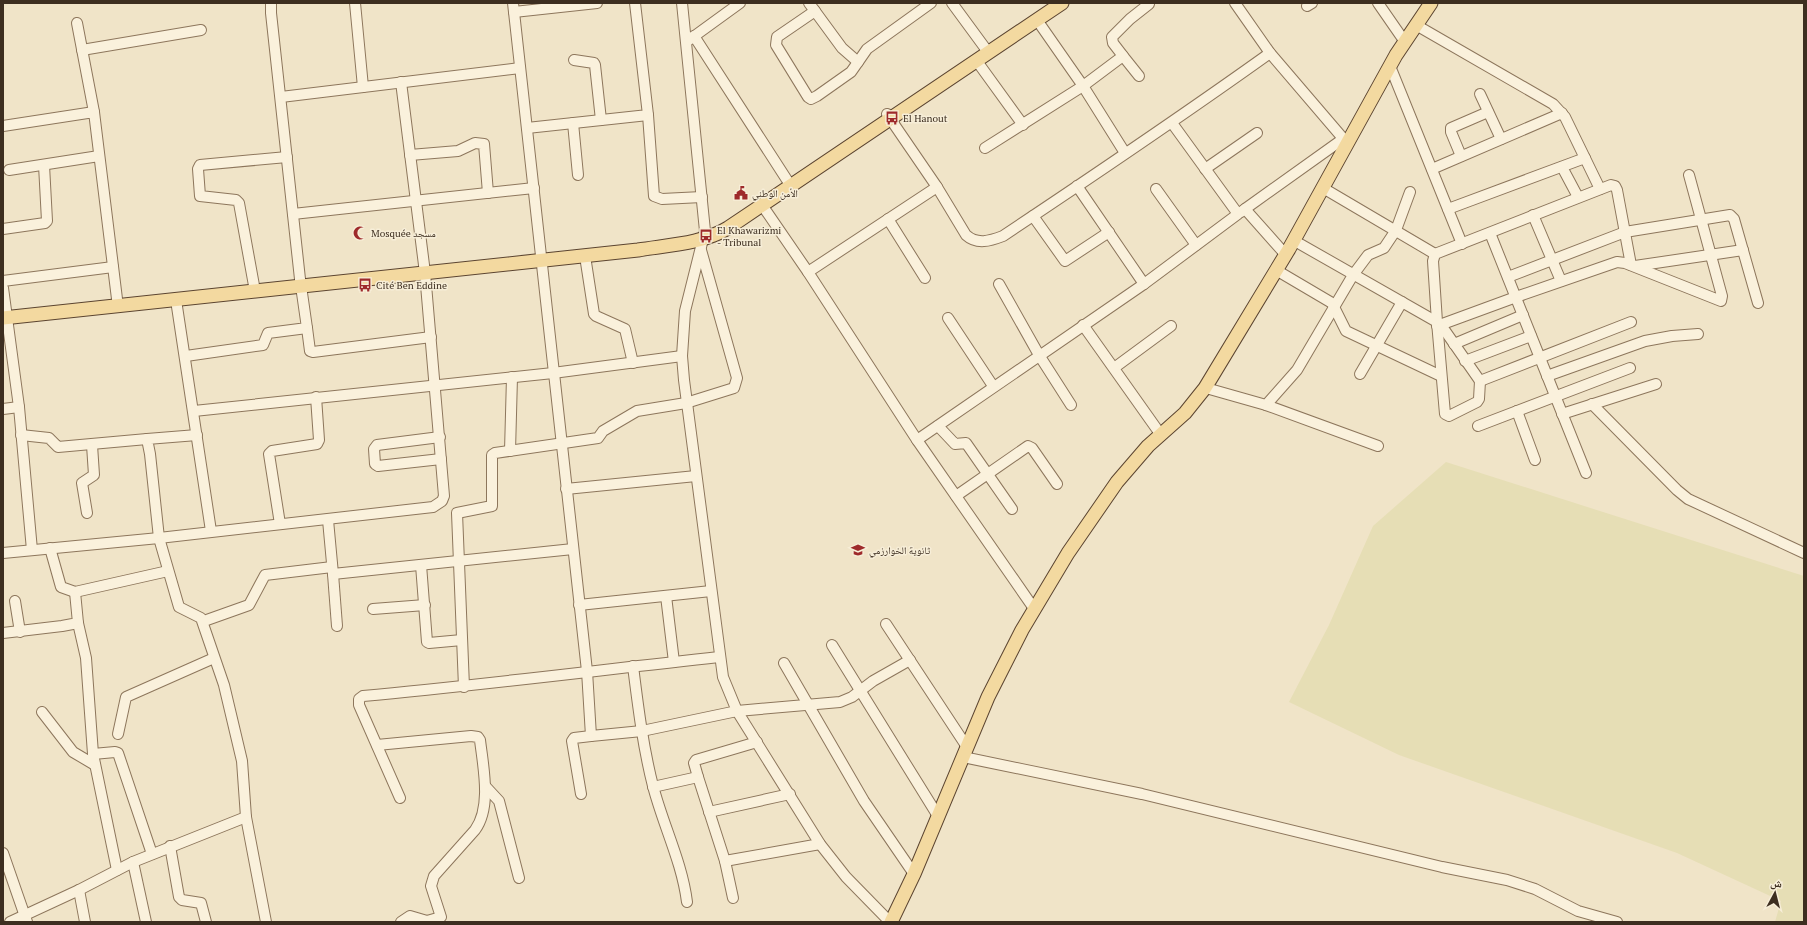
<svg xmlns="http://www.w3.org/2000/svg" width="1807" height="925" viewBox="0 0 1807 925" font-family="'PT Serif','Noto Naskh Arabic',serif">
<rect width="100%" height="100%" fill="#f0e4c8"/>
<!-- farmland -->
<path fill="#e6deb5" d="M 1446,462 L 1804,576 L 1804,922 L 1775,922 L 1781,901 L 1677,853 L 1399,755 L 1289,702 L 1329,625 L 1373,526 Z"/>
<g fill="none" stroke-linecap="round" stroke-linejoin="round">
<!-- minor casing -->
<g stroke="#8d765c" stroke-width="12">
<g id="minor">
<path d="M 355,3 L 363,87"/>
<path d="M 513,3 L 587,671 L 591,736 L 642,731 L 737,711 L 840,702 L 852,697 L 873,681 L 910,660"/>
<path d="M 682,3 L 705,231 L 685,311 L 682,356 L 684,380 L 723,677 L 737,711 L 820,844 L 846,877 L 890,922"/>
<path d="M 809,3 L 842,48 L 858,62 L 867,49 L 931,3"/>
<path d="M 952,3 L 988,52"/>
<path d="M 1235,3 L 1270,53 L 1347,143"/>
<path d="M 1378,3 L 1405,42"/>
<path d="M 1307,6 L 1312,3"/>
<path d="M 815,11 L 777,37 L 776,45 L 808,97 L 811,99 L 817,96 L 851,72 L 858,62"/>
<path d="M 514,12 L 597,3"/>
<path d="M 1037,20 L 1083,86 L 1125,153"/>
<path d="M 77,23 L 94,112"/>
<path d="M 1416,25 L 1553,104 L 1565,117 L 1600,189"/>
<path d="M 694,36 L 787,180"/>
<path d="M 689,40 L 740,3"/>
<path d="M 82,50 L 201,30"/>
<path d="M 1123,56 L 1139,76"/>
<path d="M 574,60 L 594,63 L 595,65 L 601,120"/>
<path d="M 976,60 L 1023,125"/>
<path d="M 1390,66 L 1462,244"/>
<path d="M 1480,94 L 1501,139"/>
<path d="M 281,97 L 520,68"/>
<path d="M 887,114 L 937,187 L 966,235 C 977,245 990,241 1003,236 C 1093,176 1182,116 1270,53"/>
<path d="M 648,115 L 654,196 L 662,199 L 702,197"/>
<path d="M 573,123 L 578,175"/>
<path d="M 3,126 L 94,112 L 118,307"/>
<path d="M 527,128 L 648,115 L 635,3"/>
<path d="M 985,148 L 1083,86 L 1123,56 L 1113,43 L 1112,37 L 1130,19 L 1149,4"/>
<path d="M 410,155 L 458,151 L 475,143 L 484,144 L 488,193"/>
<path d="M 1461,156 L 1451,132 L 1451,128 L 1488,112"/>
<path d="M 1562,167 L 1578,197"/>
<path d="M 1205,169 L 1257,133"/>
<path d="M 1432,169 L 1562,113"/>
<path d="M 9,170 L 99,156"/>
<path d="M 1077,186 L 1144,284"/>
<path d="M 1323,188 L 1435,254"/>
<path d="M 1156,189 L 1196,245"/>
<path d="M 762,205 L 808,272 L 917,440 L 1035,610"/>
<path d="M 1245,209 L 1343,139"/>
<path d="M 1448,209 L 1585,158"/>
<path d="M 1241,212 L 1245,209 L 1285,254"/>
<path d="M 293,214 L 534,188"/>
<path d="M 1533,215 L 1561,281"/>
<path d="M 1033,216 L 1065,261 L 1109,232"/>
<path d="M 888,219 L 925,278"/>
<path d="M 3,229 L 45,223 L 47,221 L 44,165"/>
<path d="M 1490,233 L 1586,473"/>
<path d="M 1293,240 L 1437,322 L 1445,414 L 1449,416 L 1477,402 L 1479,399 L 1480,381"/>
<path d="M 585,256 L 594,314 L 596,316 L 625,329 L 633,363"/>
<path d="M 1635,266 L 1743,250"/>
<path d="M 1276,270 L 1332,303 L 1346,331 L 1441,376"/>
<path d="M 808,272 L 937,187"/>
<path d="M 1508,277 L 1625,232 L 1730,215 L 1734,219 L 1758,303"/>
<path d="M 3,281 L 113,267"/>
<path d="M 999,284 L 1039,355 L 1071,405"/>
<path d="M 3,288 L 19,407 L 32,550"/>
<path d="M 255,291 L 239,203 L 236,200 L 200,196 L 198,169 L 200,165 L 287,157"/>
<path d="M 176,300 L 211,531"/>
<path d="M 948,318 L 993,386"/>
<path d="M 1437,322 L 1433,261 L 1435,254 L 1611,185 L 1615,186 L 1617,190 L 1631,265"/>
<path d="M 1083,325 L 1161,435"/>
<path d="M 1441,325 L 1480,381 L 1631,322"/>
<path d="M 1437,326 L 1516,297 L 1617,262 L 1625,263 L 1721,301 L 1722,296 L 1689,175"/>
<path d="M 307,328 L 310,351 L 313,352 L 431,337"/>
<path d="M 1454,344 L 1523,315"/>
<path d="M 186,356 L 263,345 L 268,333 L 307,328 L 300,279 L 271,13 L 271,3"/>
<path d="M 1465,361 L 1531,336"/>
<path d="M 1114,368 L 1171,326"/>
<path d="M 1360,374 L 1402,302"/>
<path d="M 1547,376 L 1645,341 L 1672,336 L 1698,334"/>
<path d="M 1206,388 L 1266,405 L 1297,370 L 1353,275 L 1368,255 L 1384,248 L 1396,230 L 1410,192"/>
<path d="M 1592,404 L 1677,490 L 1688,499 L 1804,553"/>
<path d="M 1266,405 L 1378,446"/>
<path d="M 3,409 L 19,407"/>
<path d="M 194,411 L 553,373 L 682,356"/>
<path d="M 1517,411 L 1535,460"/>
<path d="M 1562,414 L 1656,384"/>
<path d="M 938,426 L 955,444 L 966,443 L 1012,509"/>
<path d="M 1478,426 L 1630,368"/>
<path d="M 21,435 L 49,438 L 58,447 L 147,439"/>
<path d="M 440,437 L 377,445 L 374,449 L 375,464 L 378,466 L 441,459"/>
<path d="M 917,440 L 1144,284 L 1238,214 L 1172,123"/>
<path d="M 510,451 L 512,377"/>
<path d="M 566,489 L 696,476"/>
<path d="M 956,496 L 1028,446 L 1032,448 L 1057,484"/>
<path d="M 87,513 L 82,483 L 94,475 L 92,445"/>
<path d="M 328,520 L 333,574 L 573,549"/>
<path d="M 280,524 L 269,454 L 272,451 L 317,444 L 319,440 L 316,397"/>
<path d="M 50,548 L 61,587 L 75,592 L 168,571"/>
<path d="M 3,553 L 159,538 L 433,507 L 442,501 L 444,496 L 425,273 L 401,82"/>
<path d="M 421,565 L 427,642 L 429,643 L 462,640"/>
<path d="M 333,574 L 337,626"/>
<path d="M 666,596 L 674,662"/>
<path d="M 15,601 L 20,632"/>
<path d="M 579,605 L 711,591"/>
<path d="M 373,609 L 425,605"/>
<path d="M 204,621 L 249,605 L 265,575 L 332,567"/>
<path d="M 78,623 L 86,658 L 93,754 L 117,870"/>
<path d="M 886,624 L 967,747"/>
<path d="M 3,633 L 62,626 L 78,623 L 75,592"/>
<path d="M 832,645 L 938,816"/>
<path d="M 784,663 L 864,801 L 914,874"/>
<path d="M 633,666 C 638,706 643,747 653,786 C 663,825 682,862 687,902"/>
<path d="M 464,687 L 457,513 L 492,506 L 492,455 L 495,453 L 598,438 L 603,431 L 637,411 L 686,403 L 734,388 L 737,378 L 701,250"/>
<path d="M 42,712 L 73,752 L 95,765"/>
<path d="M 118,734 L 126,697 L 214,658"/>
<path d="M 377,745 L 471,736 L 478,737 L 480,740 C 483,766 492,807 475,830 L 434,876 L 431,886 L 441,917 L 427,921 L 410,916 L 401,922"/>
<path d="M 93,754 L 115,752 L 118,753 L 152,854"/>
<path d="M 963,757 L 1142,794 L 1442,867 L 1507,880 L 1535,889 L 1578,911 L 1617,922"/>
<path d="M 698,777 L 694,763 L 696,760 L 757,742"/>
<path d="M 486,787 L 499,801 L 519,878"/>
<path d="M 653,787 L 698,777 L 725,861 L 820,844"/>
<path d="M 581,794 L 572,741 L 574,738 L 591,736"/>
<path d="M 400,798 L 359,705 L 359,699 L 363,696 C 482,685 600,670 719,657"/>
<path d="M 709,812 L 790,794"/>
<path d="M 246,817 L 266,922"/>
<path d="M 170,846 L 179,897 L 182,900 L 201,903 L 206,922"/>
<path d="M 3,853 L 27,922"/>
<path d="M 725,861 L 733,898"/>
<path d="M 133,862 L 146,922"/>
<path d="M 79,890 L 85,922"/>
<path d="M 10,922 L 79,890 L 133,862 L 246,817 L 242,761 L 224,685 L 201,618 L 179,607 L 159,538 L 150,454 L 147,439 L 197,435"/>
</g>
</g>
<!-- major casing -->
<g stroke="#5b4430" stroke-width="15">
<g id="major">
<path d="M 3,318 L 638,250 C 668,245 702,244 728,228 L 1062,3"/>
<path d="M 891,922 L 914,874 L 988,697 L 1022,630 L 1068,553 L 1117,482 L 1148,446 L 1185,413 L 1205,388 L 1289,249 L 1396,55 L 1431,3"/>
</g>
</g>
<!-- minor -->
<use href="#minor" stroke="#faf1dc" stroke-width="10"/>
<!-- major -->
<use href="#major" stroke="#f3d9a0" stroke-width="13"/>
</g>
<!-- icons -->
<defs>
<g id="bus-bare" transform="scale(1.08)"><path d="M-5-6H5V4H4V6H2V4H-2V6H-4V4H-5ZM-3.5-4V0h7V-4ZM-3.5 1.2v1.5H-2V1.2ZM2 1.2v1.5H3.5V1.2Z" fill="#9e2a2b" stroke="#f7eed8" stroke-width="2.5" paint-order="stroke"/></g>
<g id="civic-bare" transform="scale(1.08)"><path d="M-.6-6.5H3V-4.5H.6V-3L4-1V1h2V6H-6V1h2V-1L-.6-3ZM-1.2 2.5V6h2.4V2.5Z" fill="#9e2a2b" stroke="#f7eed8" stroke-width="2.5" paint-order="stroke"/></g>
<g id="mosque-bare" transform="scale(1.08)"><path d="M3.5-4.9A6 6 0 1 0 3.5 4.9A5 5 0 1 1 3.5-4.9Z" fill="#9e2a2b" stroke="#f7eed8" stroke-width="2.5" paint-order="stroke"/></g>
<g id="school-bare" transform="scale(1.08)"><path d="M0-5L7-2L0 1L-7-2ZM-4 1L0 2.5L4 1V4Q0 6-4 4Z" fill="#9e2a2b" stroke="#f7eed8" stroke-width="2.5" paint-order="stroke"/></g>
</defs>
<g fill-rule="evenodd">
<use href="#bus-bare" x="892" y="118"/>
<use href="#civic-bare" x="741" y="193"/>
<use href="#mosque-bare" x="360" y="233"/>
<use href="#bus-bare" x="706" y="236"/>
<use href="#bus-bare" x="365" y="285"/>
<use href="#school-bare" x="858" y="550"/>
</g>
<g text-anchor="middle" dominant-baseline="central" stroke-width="3" stroke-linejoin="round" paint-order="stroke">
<!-- poi labels -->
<g font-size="10" fill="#3d2e20" stroke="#f7eed8" text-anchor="start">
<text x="903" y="118">El Hanout</text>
<text x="752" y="193">الأمن الوطني</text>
<text x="717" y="230">El Khawarizmi<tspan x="717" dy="12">- Tribunal</tspan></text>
<text x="371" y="233">Mosquée مسجد</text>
<text x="376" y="285">Cité Ben Eddine</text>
<text x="869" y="550">ثانوية الخوارزمي</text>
</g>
</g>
<!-- border -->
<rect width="1807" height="925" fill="none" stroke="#3d2e20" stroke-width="8"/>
<!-- north arrow -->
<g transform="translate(1775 893) rotate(7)" stroke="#f7eed8" stroke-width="3" paint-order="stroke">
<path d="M0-3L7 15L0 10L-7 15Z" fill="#3d2e20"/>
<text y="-6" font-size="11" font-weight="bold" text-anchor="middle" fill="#3d2e20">ش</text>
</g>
</svg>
